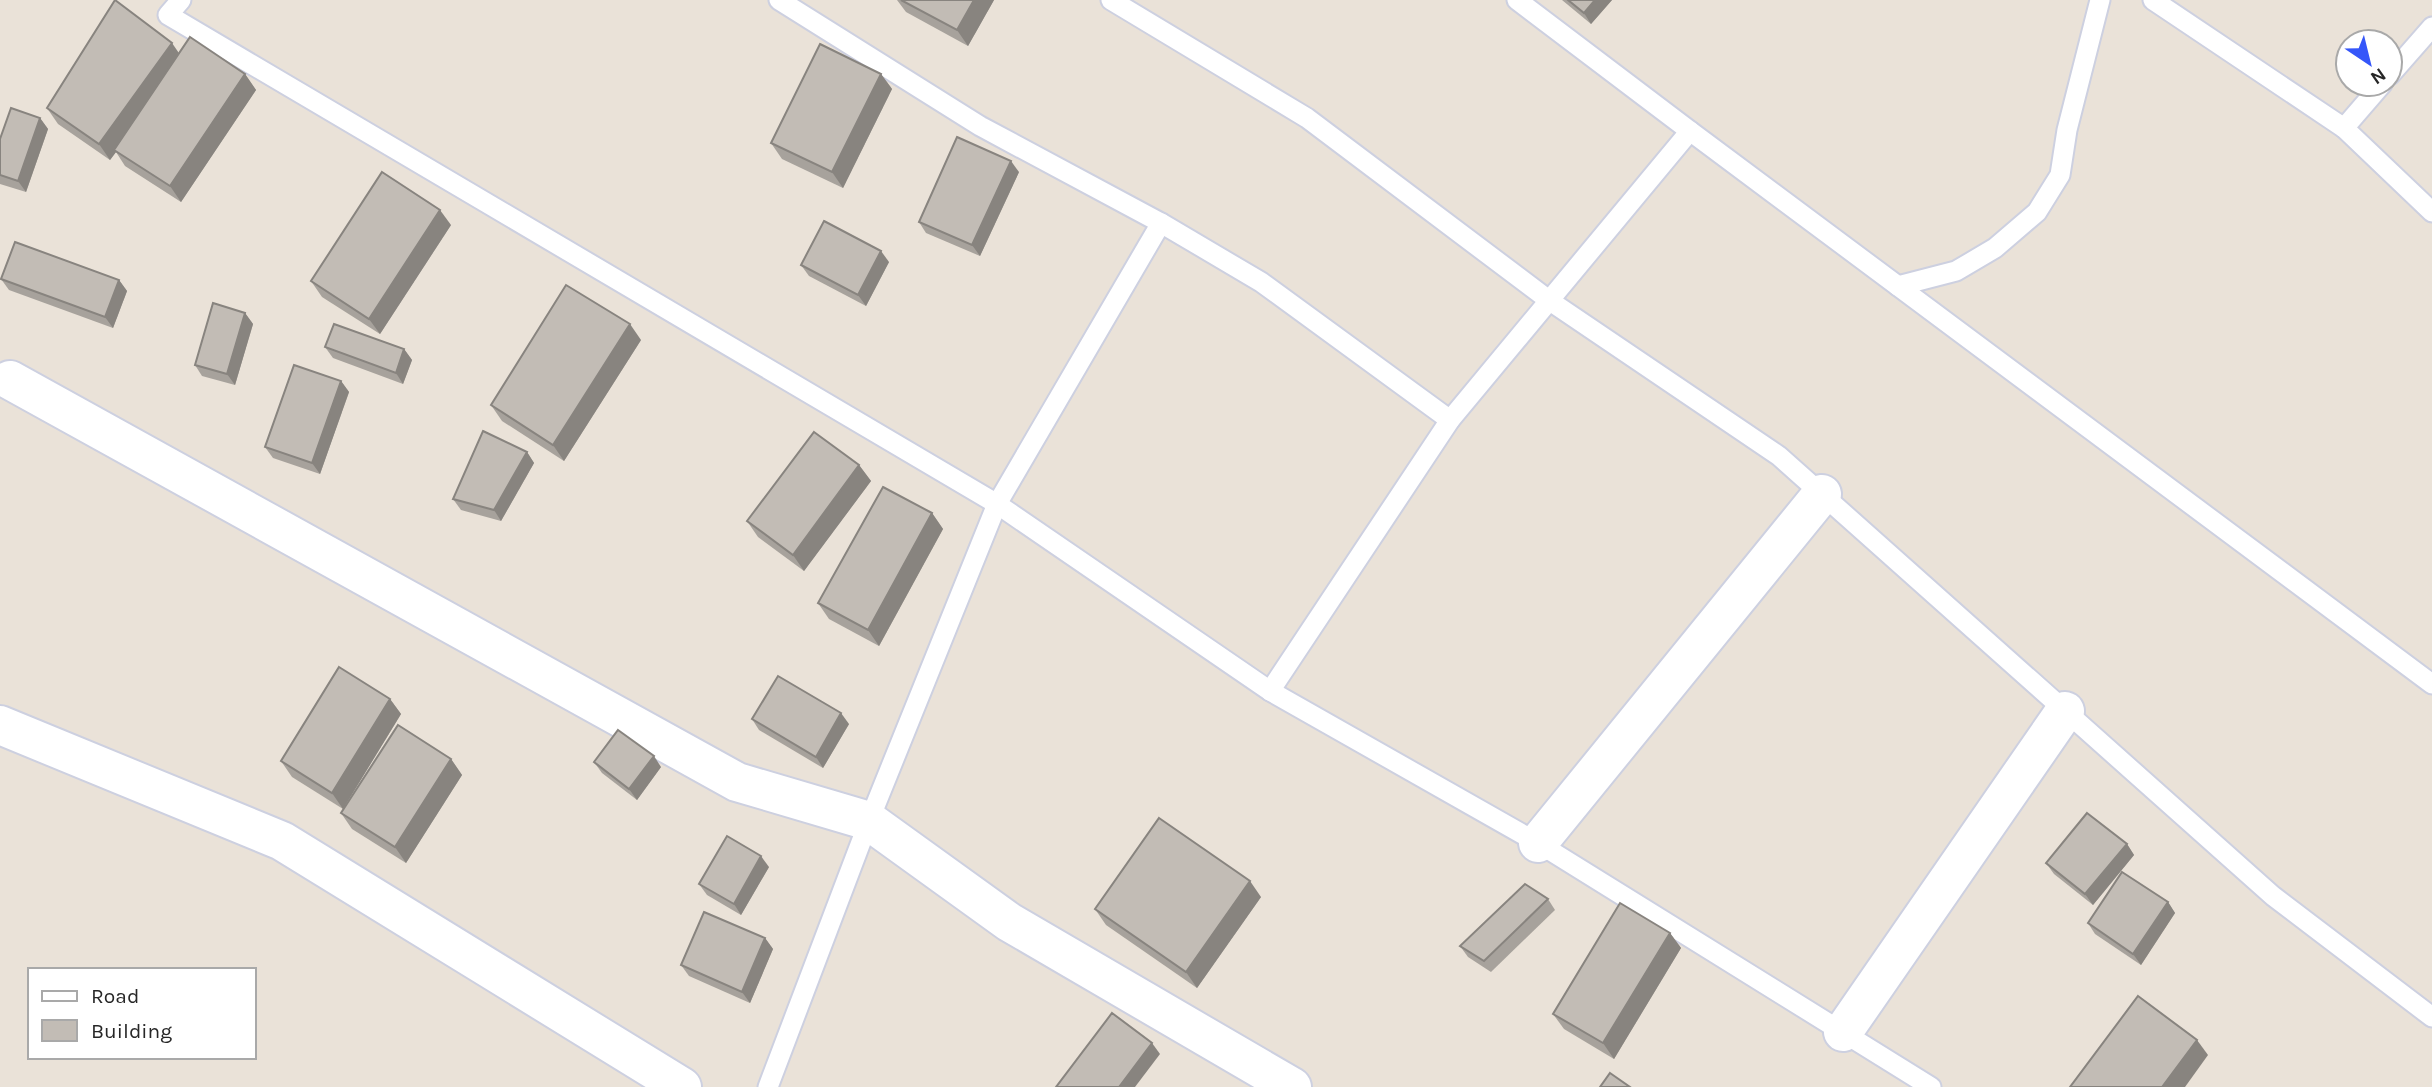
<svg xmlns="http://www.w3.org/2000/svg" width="2432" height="1087" viewBox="0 0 2432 1087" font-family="Karla,sans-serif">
<rect width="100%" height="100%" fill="#eae2d8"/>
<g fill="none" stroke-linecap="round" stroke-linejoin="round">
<!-- lane casing -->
<g stroke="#cdd0e0" stroke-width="23">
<g id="lane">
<path d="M 181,0 L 168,15 L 997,504 L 1270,691 L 1538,843 L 1931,1087"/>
<path d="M 779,0 L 980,126 L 1161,223 L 1261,282 L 1450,420"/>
<path d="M 1111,0 L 1307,118 L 1550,301 L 1779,456 L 2273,896 L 2432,1017"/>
<path d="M 1517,0 L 1690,131 L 2432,684"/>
<path d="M 2153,0 L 2344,128 L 2432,212"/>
<path d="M 2390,75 L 2432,27"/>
<path d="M 2344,128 L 2382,84"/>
<path d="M 1898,286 L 1956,271 L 1995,248 L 2037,212 L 2060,175 L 2067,130 L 2100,0"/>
<path d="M 1270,691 L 1450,420 L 1690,131"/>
<path d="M 768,1087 L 869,821 L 997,504 L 1161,223"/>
</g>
</g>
<!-- street casing -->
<g stroke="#cdd0e0" stroke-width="42">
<g id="street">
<path d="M 10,380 L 737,782 L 869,821 L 1009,922 L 1292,1087"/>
<path d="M 0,725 L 282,841 L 682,1087"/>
<path d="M 1538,843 L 1822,494"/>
<path d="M 1843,1032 L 2065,711"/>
</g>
</g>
<!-- lane -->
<use href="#lane" stroke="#fff" stroke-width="19"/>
<!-- street -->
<use href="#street" stroke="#fff" stroke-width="38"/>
</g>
<!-- wall -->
<g fill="#a7a29c">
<path d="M 897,0 L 994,0 L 968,46 L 906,12 Z"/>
<path d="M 1562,0 L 1612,0 L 1591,24 Z"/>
<path d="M 179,53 L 245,74 L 256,90 L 181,202 L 125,166 L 116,152 L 110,160 L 58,124 L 47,108 Z"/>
<path d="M 881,74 L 892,89 L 843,188 L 782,159 L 771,143 Z"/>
<path d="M 40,118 L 48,129 L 26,192 L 0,184 L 0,139 Z"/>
<path d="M 1019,172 L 980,256 L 926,233 L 919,222 Z"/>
<path d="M 451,225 L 380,334 L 322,297 L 311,281 Z"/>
<path d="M 889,262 L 866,306 L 809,276 L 801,265 Z"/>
<path d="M 1,279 L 119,280 L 127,291 L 113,328 L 9,290 Z"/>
<path d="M 245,313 L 253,324 L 235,385 L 202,376 L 195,365 Z"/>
<path d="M 641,340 L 564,461 L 502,421 L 491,405 Z"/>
<path d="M 325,347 L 404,349 L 412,360 L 403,384 L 333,358 Z"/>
<path d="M 341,381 L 349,392 L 320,474 L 273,458 L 265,447 Z"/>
<path d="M 527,452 L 534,463 L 501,521 L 461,510 L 453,499 Z"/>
<path d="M 859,465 L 871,481 L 804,571 L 758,537 L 747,521 Z"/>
<path d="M 932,513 L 943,529 L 879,646 L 829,619 L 818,603 Z"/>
<path d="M 390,699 L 401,714 L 343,809 L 292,777 L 281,761 Z"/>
<path d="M 752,719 L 849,724 L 823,768 L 759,730 Z"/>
<path d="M 451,759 L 462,775 L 406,863 L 352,829 L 341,813 Z"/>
<path d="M 594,762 L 661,767 L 637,800 L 602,773 Z"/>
<path d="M 2127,844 L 2134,855 L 2093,905 L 2054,874 L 2046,863 Z"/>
<path d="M 769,867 L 741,915 L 707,895 L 699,884 Z"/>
<path d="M 1261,897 L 1197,988 L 1106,925 L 1095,909 Z"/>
<path d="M 1548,899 L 1555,910 L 1491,972 L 1468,957 L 1460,946 Z"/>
<path d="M 2168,902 L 2175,913 L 2141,965 L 2095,934 L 2088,923 Z"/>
<path d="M 1670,933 L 1681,948 L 1614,1059 L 1564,1029 L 1553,1014 Z"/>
<path d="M 765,938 L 773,949 L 750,1003 L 689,976 L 681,965 Z"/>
</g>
<!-- shaded-wall -->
<g fill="#88847f">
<path d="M 974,0 L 994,0 L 968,46 L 957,30 Z"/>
<path d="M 1595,0 L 1612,0 L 1591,24 L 1584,13 Z"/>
<path d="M 172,43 L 183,59 L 114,150 L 116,152 L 110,160 L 99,144 Z"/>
<path d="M 245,74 L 256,90 L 181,202 L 170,186 Z"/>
<path d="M 881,74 L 892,89 L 843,188 L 832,172 Z"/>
<path d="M 40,118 L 48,129 L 26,192 L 18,181 Z"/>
<path d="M 1011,161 L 1019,172 L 980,256 L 972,245 Z"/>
<path d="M 440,210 L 451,225 L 380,334 L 369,319 Z"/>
<path d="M 881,251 L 889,262 L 866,306 L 858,295 Z"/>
<path d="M 119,280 L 127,291 L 113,328 L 105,317 Z"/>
<path d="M 245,313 L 253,324 L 235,385 L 227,374 Z"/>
<path d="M 630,324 L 641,340 L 564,461 L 553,445 Z"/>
<path d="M 404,349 L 412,360 L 403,384 L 396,373 Z"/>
<path d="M 341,381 L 349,392 L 320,474 L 312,463 Z"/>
<path d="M 527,452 L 534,463 L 501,521 L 494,510 Z"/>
<path d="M 859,465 L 871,481 L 804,571 L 793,555 Z"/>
<path d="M 932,513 L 943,529 L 879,646 L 868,630 Z"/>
<path d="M 390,699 L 401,714 L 343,809 L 332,793 Z"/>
<path d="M 841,713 L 849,724 L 823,768 L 816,757 Z"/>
<path d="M 654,756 L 661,767 L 637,800 L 629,789 Z"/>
<path d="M 451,759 L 462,775 L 406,863 L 395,847 Z"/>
<path d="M 2127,844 L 2134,855 L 2093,905 L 2085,894 Z"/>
<path d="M 761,856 L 769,867 L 741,915 L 734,904 Z"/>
<path d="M 1250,881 L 1261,897 L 1197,988 L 1186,972 Z"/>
<path d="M 2168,902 L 2175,913 L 2141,965 L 2133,954 Z"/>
<path d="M 1670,933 L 1681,948 L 1614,1059 L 1603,1043 Z"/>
<path d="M 765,938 L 773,949 L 750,1003 L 742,992 Z"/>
<path d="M 2197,1040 L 2208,1055 L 2185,1087 L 2162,1087 Z"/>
<path d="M 1152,1043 L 1160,1054 L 1135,1087 L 1119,1087 Z"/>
</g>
<!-- building -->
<g fill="#c2bcb5" stroke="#88847f" stroke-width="2">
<path d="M 115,0 L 172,43 L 99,144 L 47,108 Z"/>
<path d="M 901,0 L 974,0 L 957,30 Z"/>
<path d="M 1568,0 L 1595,0 L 1584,13 Z"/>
<path d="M 190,37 L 245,74 L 170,186 L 114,150 Z"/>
<path d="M 820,44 L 881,74 L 832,172 L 771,143 Z"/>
<path d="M 11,108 L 40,118 L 18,181 L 0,175 L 0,139 Z"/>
<path d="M 957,137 L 1011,161 L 972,245 L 919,222 Z"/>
<path d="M 382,172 L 440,210 L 369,319 L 311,281 Z"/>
<path d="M 824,221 L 881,251 L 858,295 L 801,265 Z"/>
<path d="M 15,242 L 119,280 L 105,317 L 1,279 Z"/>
<path d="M 566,285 L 630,324 L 553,445 L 491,405 Z"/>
<path d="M 213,303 L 245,313 L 227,374 L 195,365 Z"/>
<path d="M 334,324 L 404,349 L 396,373 L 325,347 Z"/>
<path d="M 294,365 L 341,381 L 312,463 L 265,447 Z"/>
<path d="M 483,431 L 527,452 L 494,510 L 453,499 Z"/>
<path d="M 814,432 L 859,465 L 793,555 L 747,521 Z"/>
<path d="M 883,487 L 932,513 L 868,630 L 818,603 Z"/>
<path d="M 339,667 L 390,699 L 332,793 L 281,761 Z"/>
<path d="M 778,676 L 841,713 L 816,757 L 752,719 Z"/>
<path d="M 398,725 L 451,759 L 395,847 L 341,813 Z"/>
<path d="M 618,730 L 654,756 L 629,789 L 594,762 Z"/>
<path d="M 2087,813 L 2127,844 L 2085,894 L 2046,863 Z"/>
<path d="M 1159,818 L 1250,881 L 1186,972 L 1095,909 Z"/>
<path d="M 727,836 L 761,856 L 734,904 L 699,884 Z"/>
<path d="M 2122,872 L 2168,902 L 2133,954 L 2088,923 Z"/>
<path d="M 1525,884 L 1548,899 L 1484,961 L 1460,946 Z"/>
<path d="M 1620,903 L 1670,933 L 1603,1043 L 1553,1014 Z"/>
<path d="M 704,912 L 765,938 L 742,992 L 681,965 Z"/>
<path d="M 2138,996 L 2197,1040 L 2162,1087 L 2070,1087 Z"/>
<path d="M 1112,1013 L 1152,1043 L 1119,1087 L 1056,1087 Z"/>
<path d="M 1610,1073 L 1630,1087 L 1600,1087 Z"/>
</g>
<!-- legend -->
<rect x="28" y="968" width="228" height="91" fill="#ffffff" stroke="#a9a9a9" stroke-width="2"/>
<rect x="42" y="991" width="35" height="10" fill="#ffffff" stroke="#a9a9a9" stroke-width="2"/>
<text x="91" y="1003" font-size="21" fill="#272727">Road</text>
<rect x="42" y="1020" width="35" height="21" fill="#c2bcb5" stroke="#a9a9a9" stroke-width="2"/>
<text x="91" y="1038" font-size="21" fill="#272727">Building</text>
<!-- north arrow -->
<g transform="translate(2369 63) rotate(145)"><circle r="33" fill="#ffffff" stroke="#a9a9a9" stroke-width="2"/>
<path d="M0-5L12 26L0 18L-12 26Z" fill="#3556f9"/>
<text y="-10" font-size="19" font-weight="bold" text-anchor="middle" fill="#272727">N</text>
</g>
</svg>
